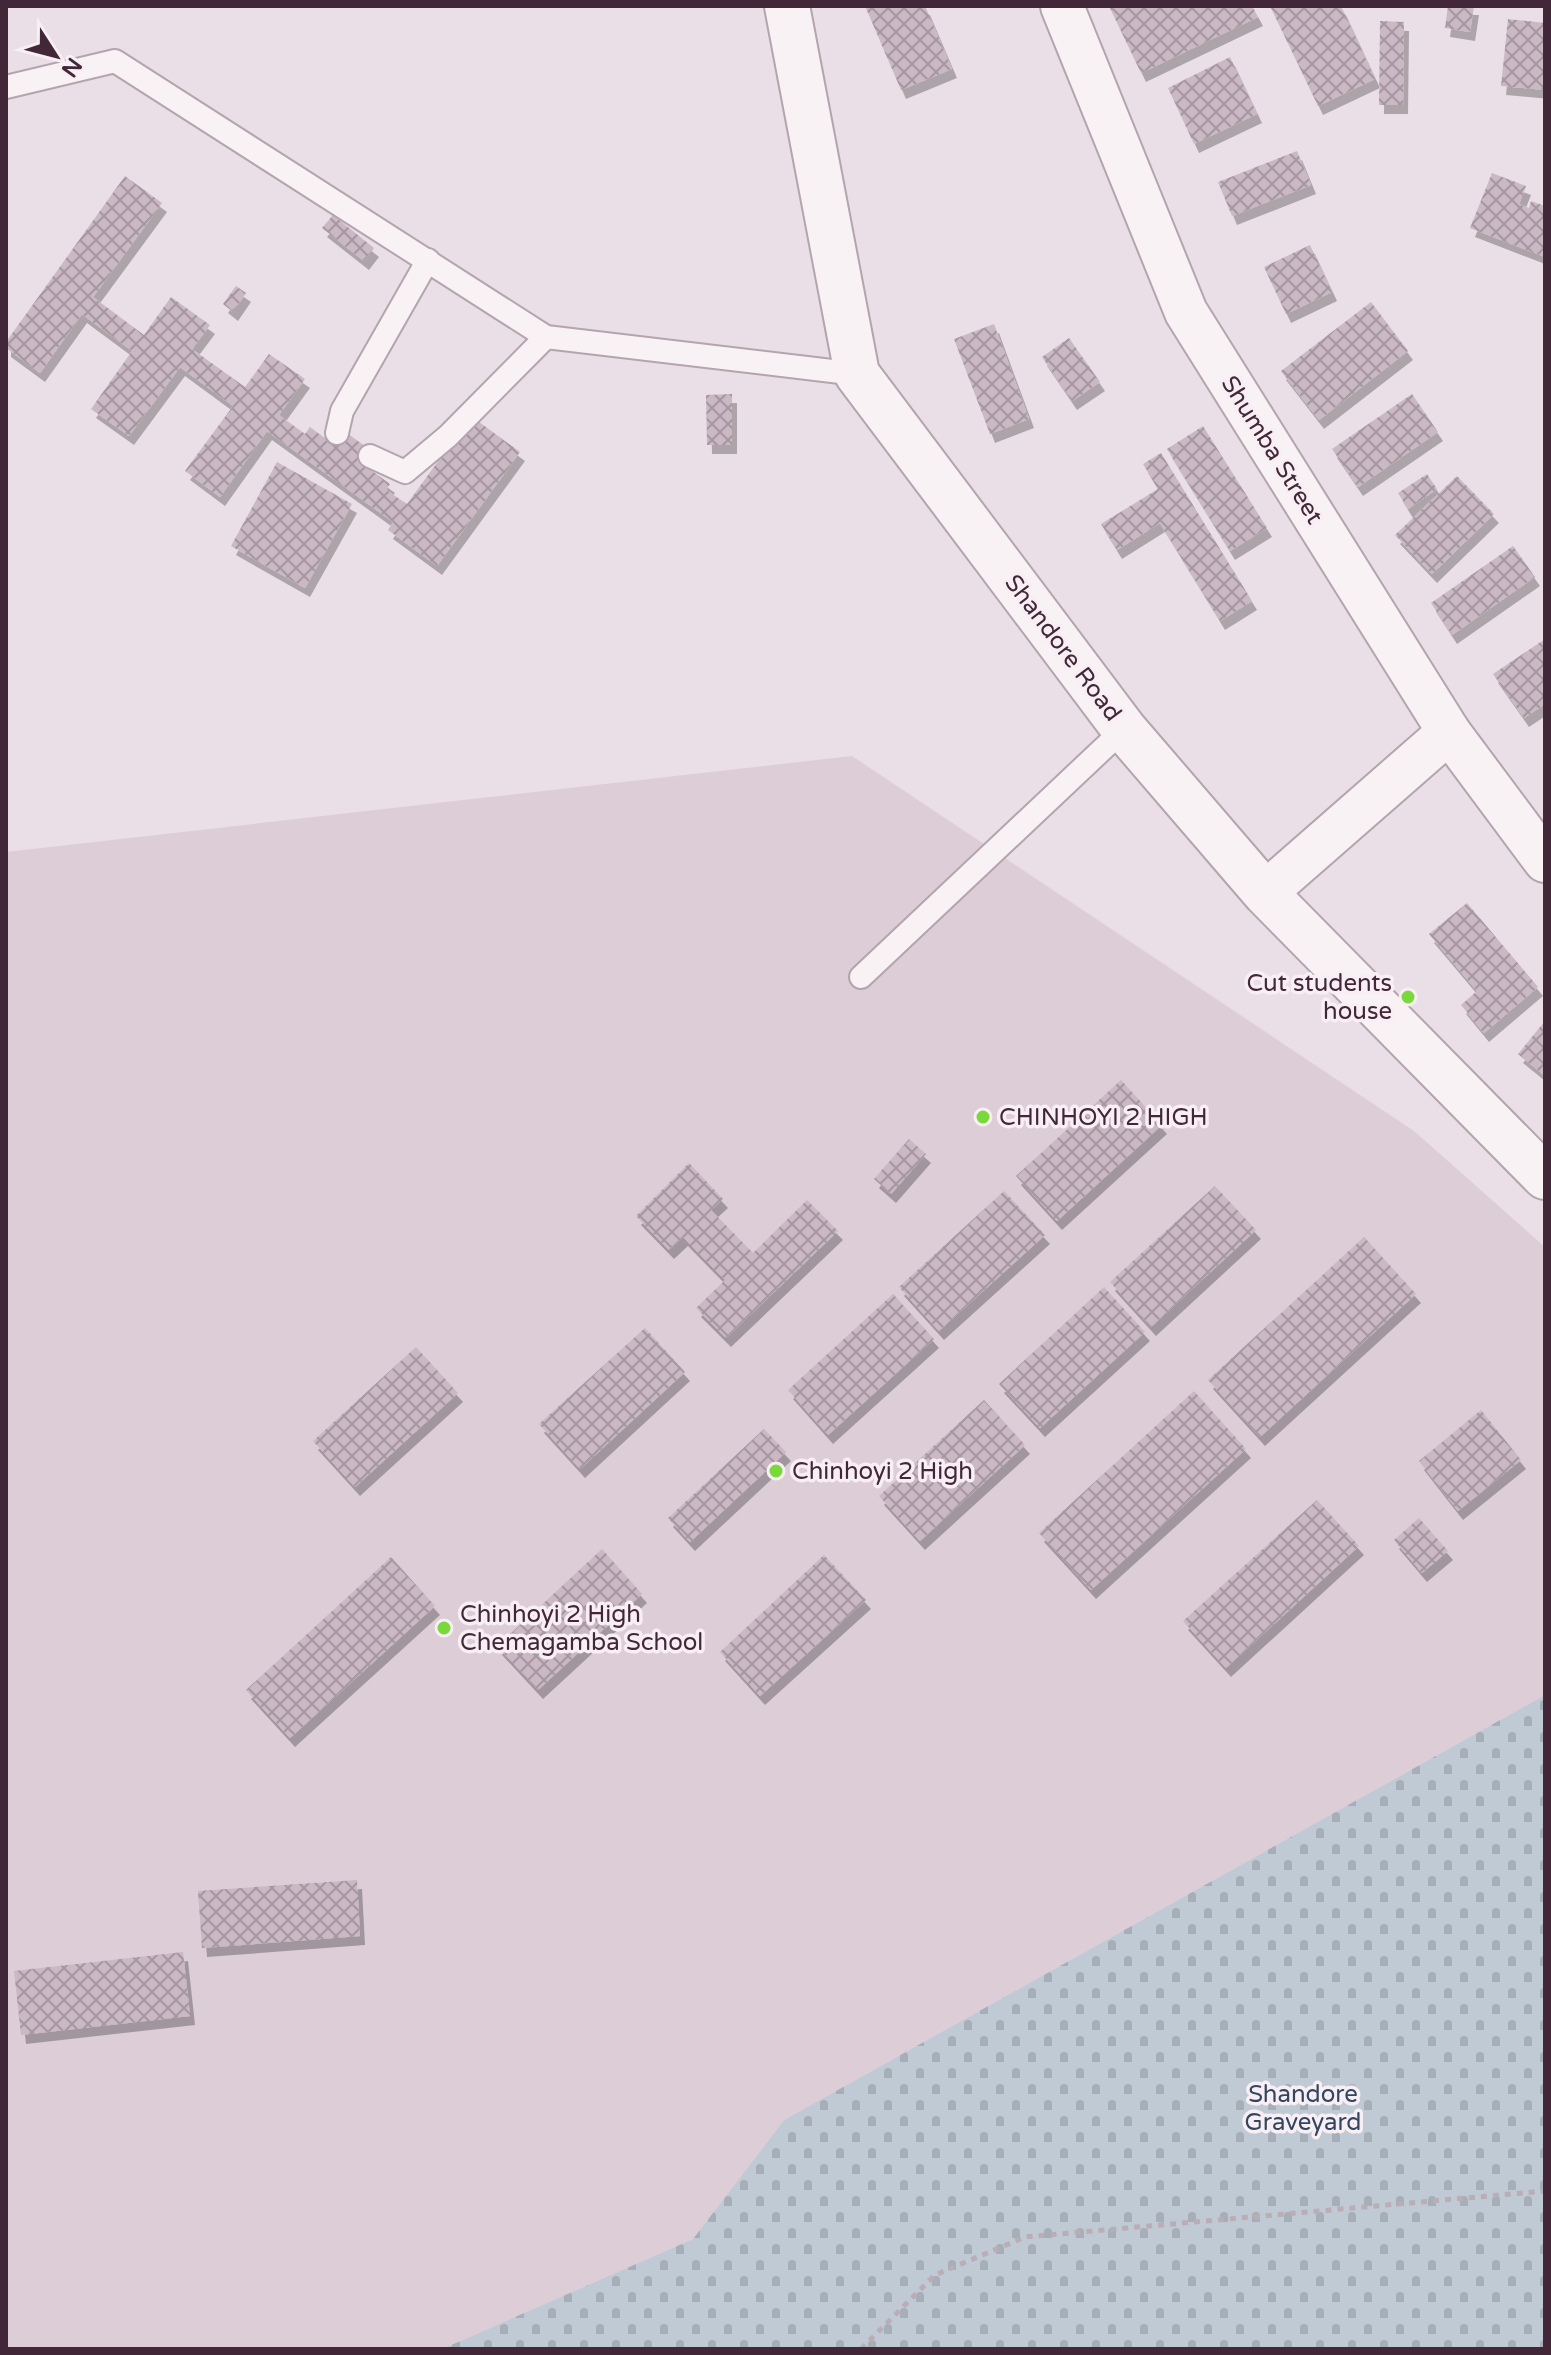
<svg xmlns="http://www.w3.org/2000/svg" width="1551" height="2355" viewBox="0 0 1551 2355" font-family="'Varela Round',sans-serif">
<defs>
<pattern id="cemetery-stones" width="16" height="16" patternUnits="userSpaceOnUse" patternTransform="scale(2)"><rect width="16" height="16" fill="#c0cad4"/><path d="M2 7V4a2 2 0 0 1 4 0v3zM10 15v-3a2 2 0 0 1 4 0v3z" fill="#a6aeb7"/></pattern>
<pattern id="building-cross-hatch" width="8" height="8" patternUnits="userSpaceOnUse" patternTransform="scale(2)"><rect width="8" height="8" fill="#cab9c4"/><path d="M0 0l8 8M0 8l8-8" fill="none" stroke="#a696a0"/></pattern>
<filter id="shadow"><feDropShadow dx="5" dy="9" stdDeviation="0" flood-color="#0004"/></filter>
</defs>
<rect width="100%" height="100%" fill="#eadfe6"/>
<!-- built -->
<path fill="#dccdd6" d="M 852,756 L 1414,1131 L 1545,1247 L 1545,1695 L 784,2120 L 693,2239 L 442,2349 L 6,2349 L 6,852 Z"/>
<!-- cemetery -->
<path fill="url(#cemetery-stones)" d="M 1545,1695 L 1545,2349 L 442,2349 L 693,2239 L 784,2120 Z"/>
<!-- building -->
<g fill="url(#building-cross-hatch)" filter="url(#shadow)">
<path d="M 865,6 L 925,6 L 952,69 L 901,90 Z"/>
<path d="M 1109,6 L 1252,6 L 1258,17 L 1141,73 Z"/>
<path d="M 1270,6 L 1341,6 L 1375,79 L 1318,106 Z"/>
<path d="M 1448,6 L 1474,6 L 1470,32 L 1445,28 Z"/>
<path d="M 1508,19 L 1545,23 L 1545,90 L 1501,86 Z"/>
<path d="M 1380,21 L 1404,22 L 1403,105 L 1379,105 Z"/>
<path d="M 1230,57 L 1257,114 L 1194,144 L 1168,88 Z"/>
<path d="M 1297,151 L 1311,185 L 1232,216 L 1218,182 Z"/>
<path d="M 1492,173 L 1526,186 L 1519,204 L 1529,208 L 1531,201 L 1545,206 L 1545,257 L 1470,228 Z"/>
<path d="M 125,176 L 162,203 L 93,297 L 144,335 L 171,297 L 210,325 L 192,349 L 245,387 L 269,354 L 305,379 L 279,415 L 305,434 L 310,427 L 330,442 L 340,428 L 373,452 L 364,465 L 390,484 L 386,490 L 407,504 L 471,416 L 520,452 L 437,566 L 388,530 L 393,522 L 267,431 L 220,497 L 185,471 L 233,406 L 180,367 L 129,436 L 91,409 L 132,351 L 82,314 L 40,373 L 6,348 L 6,342 Z"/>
<path d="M 333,215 L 374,248 L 364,261 L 322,228 Z"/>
<path d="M 1310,245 L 1332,292 L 1286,314 L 1264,267 Z"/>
<path d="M 236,286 L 246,293 L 233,312 L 223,304 Z"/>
<path d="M 1371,302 L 1408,351 L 1319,420 L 1281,371 Z"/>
<path d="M 994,324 L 1029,419 L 990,434 L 954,339 Z"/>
<path d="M 1069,338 L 1100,382 L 1072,401 L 1042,357 Z"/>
<path d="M 732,394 L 732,445 L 707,445 L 706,395 Z"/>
<path d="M 1412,394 L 1438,432 L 1358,487 L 1332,449 Z"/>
<path d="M 1203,426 L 1267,528 L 1230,551 L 1167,449 Z"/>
<path d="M 1161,453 L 1252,601 L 1220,621 L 1160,523 L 1117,550 L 1101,524 L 1158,489 L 1143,464 Z"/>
<path d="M 277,462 L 352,504 L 305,588 L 231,546 Z"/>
<path d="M 1427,474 L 1437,489 L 1408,509 L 1398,493 Z"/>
<path d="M 1457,476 L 1494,514 L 1432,574 L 1395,535 Z"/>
<path d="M 1513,546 L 1535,577 L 1452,635 L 1431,603 Z"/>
<path d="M 1545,639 L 1545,704 L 1524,718 L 1493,674 Z"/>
<path d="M 1467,903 L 1538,987 L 1484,1033 L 1461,1005 L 1477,991 L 1429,934 Z"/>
<path d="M 1545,1021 L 1545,1076 L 1518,1054 Z"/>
<path d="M 1121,1080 L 1162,1125 L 1057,1221 L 1016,1176 Z"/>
<path d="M 909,1139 L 926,1154 L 891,1194 L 874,1179 Z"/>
<path d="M 689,1163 L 723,1199 L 711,1210 L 753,1253 L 807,1200 L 838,1231 L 726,1338 L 696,1308 L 725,1280 L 683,1237 L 669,1250 L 636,1216 Z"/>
<path d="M 1215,1186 L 1256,1230 L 1151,1327 L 1110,1282 Z"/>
<path d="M 1004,1191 L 1045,1235 L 939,1331 L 899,1287 Z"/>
<path d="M 1364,1237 L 1416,1294 L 1260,1437 L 1208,1380 Z"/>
<path d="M 1104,1287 L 1145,1332 L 1040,1428 L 999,1384 Z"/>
<path d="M 893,1294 L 934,1339 L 828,1435 L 788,1390 Z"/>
<path d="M 645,1328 L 685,1372 L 580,1469 L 539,1424 Z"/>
<path d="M 416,1347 L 458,1393 L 355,1487 L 313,1441 Z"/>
<path d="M 1194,1391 L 1246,1449 L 1091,1590 L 1039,1533 Z"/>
<path d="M 984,1400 L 1025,1445 L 920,1541 L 879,1496 Z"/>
<path d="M 1481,1410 L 1521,1460 L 1458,1511 L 1419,1461 Z"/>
<path d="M 764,1429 L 786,1452 L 690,1542 L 668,1518 Z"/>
<path d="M 1317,1500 L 1359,1546 L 1226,1668 L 1183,1621 Z"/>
<path d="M 1419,1518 L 1448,1551 L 1422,1573 L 1394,1540 Z"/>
<path d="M 602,1549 L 642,1594 L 538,1690 L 497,1646 Z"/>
<path d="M 824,1555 L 866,1600 L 760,1696 L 720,1652 Z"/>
<path d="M 391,1557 L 435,1606 L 290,1738 L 246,1690 Z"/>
<path d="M 357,1880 L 360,1936 L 202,1948 L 198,1891 Z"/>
<path d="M 183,1952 L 190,2016 L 21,2035 L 14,1971 Z"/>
</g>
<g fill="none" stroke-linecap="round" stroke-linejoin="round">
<!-- service casing -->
<g stroke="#b4a4ae" stroke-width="26">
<g id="service">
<path d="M 6,87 L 115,61 L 546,337 L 857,374"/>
<path d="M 337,433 L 342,411 L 428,260"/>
<path d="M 370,456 L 405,472 L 448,436 L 546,337"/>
<path d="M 861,977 L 1124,729"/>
</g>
</g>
<!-- minor casing -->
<g stroke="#b4a4ae" stroke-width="46">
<g id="minor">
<path d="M 1062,6 L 1186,312 L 1449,732 L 1545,861"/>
<path d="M 1265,893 L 1449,732"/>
</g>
</g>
<!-- tertiary casing -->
<g stroke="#b4a4ae" stroke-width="48">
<path id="tertiary" d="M 787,6 L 857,374 L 1124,729 L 1265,893 L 1545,1177"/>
</g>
<!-- path -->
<path stroke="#baadb5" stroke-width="5" stroke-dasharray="6 6" stroke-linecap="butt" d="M 861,2349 L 935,2275 L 1025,2237 L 1545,2191"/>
<!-- service -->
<use href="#service" stroke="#f8f2f5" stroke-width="22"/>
<!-- minor -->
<use href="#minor" stroke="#f8f2f5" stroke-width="42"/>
<!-- tertiary -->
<use href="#tertiary" stroke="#f8f2f5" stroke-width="44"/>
</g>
<!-- markers -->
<g fill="#7ad93a" stroke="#f7eff4" stroke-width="3">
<circle cx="1408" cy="997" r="8"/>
<circle cx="983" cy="1117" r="8"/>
<circle cx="776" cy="1471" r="8"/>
<circle cx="444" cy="1628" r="8"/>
</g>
<g text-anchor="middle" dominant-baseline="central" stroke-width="7" stroke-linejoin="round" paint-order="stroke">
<!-- street labels -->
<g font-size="24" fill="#422738" stroke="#f7eff4">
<text transform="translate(1272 450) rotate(58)">Shumba Street</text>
<text transform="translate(1063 648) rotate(53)">Shandore Road</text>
</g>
<!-- poi labels -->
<g font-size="24" fill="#422738" stroke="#f7eff4" text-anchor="start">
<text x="1392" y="983" text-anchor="end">Cut students<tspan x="1392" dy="28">house</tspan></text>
<text x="999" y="1117">CHINHOYI 2 HIGH</text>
<text x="792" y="1471">Chinhoyi 2 High</text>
<text x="460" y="1614">Chinhoyi 2 High<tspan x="460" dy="28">Chemagamba School</tspan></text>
</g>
<!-- park labels -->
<g font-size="24" fill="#33465f" stroke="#f7eff4">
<text x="1303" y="2094">Shandore<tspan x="1303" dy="28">Graveyard</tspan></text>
</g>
</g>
<!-- border -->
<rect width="1551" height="2355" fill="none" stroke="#422738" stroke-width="16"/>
<!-- north arrow -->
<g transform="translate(56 56) rotate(126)" stroke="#f7eff4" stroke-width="6" paint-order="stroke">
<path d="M0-6L14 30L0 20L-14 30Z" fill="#422738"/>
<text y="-12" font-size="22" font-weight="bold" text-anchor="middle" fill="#422738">N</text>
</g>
</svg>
